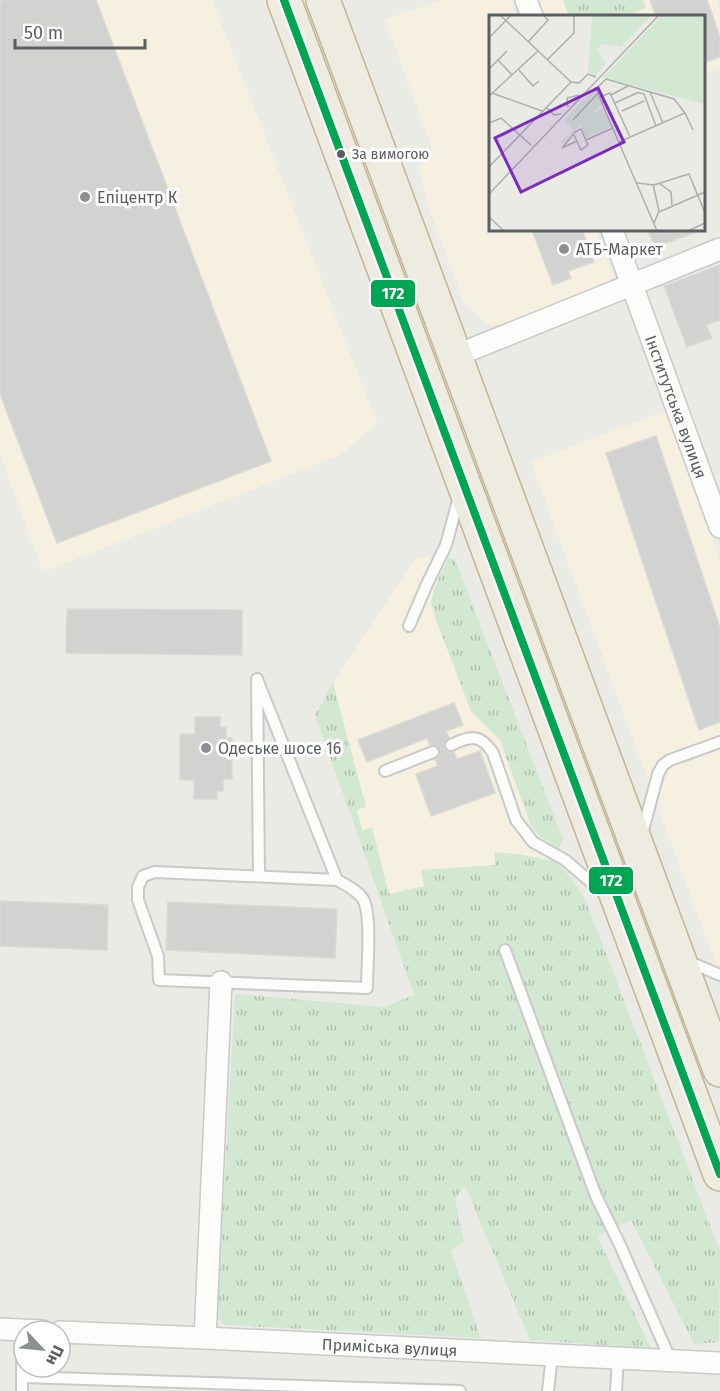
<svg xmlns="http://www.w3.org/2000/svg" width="720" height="1391" viewBox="0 0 720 1391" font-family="'Fira Sans',sans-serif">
<defs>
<pattern id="grass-tufts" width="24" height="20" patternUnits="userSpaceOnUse" patternTransform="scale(1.5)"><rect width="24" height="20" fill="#d3e8d2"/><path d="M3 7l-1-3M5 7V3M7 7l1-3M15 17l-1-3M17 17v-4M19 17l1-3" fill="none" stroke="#aebfae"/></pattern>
</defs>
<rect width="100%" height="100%" fill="#ebebe6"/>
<!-- commercial -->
<g fill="#f5f0df">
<path d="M 0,0 L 212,0 L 377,423 L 340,455 L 43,572 L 0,454 Z"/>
<path d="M 443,0 L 511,0 L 517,16 L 490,16 L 490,230 L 596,230 L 617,285 L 503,327 L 489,324 L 476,315 L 464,303 L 431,214 L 418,165 L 426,161 L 432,148 L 385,19 Z"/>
<path d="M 535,0 L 716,0 L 720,13 L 720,68 L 704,74 L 704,16 L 541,16 Z"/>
<path d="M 668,410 L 720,560 L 720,975 L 531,462 Z"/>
<path d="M 417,557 L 455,559 L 563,839 L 553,861 L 524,861 L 383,909 L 315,715 L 333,683 Z"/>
</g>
<!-- grass -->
<g fill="url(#grass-tufts)">
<path d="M 563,0 L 643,0 L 646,8 L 624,16 L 565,16 L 568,15 Z"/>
<path d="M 448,558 L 455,559 L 563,839 L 559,849 L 537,834 L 531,826 L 500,740 L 471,711 L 436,620 L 431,603 L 434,589 Z"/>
<path d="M 333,683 L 366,807 L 357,810 L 362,830 L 372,828 L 389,894 L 424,886 L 421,870 L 495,865 L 495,852 L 524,855 L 553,861 L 570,876 L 586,901 L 720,1251 L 719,1342 L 694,1344 L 631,1220 L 597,1236 L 651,1348 L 530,1340 L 465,1186 L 455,1199 L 464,1242 L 451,1251 L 481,1338 L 224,1325 L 217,1318 L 235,994 L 385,1007 L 414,995 L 315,715 Z"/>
</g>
<!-- building -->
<g fill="#d2d2d0" stroke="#dad9d5" stroke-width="1.5">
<path d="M 0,0 L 96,0 L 271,461 L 57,543 L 0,394 Z"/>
<path d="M 650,0 L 707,0 L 720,37 L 720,57 L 704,63 L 704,16 L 656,16 Z"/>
<path d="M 532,230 L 582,230 L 594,262 L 568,271 L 571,278 L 553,285 Z"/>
<path d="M 648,230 L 698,230 L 699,231 L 655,247 Z"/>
<path d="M 720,265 L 720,320 L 706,325 L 712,338 L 687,347 L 664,286 Z"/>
<path d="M 656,436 L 720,628 L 720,722 L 699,730 L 606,453 Z"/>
<path d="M 67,609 L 242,610 L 242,655 L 66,653 Z"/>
<path d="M 454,703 L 463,725 L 446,731 L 449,738 L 445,741 L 444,749 L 450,752 L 454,752 L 457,759 L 480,751 L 495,793 L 431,816 L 416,774 L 438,766 L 435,759 L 440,754 L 438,747 L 435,745 L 430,745 L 427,738 L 367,762 L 358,740 Z"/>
<path d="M 195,717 L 220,717 L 220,728 L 226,727 L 226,738 L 232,738 L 232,779 L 223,779 L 223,791 L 217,791 L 217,799 L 194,799 L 194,780 L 180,780 L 180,734 L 195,734 Z"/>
<path d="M 0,901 L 108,905 L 107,950 L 0,946 Z"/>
<path d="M 168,902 L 337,909 L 335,958 L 166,950 Z"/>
</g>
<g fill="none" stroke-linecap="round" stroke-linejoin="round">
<!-- lane casing -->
<g stroke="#c8c9c8" stroke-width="14">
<g id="lane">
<path d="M 409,626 L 427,584 L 446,545 L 459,497"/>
<path d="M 451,745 C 470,736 480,733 493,753 L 516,820 L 533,842 L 565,860 L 606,895"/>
<path d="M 385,771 L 433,752"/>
<path d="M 642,834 L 658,774 L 663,765 L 670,760 L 720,742"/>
<path d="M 155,872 L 337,880 C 346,885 357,890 363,899 C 372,915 367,968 367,988 L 159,980 L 158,956 L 138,900 L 138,887 L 143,876 Z"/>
<path d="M 259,876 L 257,679 L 337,880"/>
<path d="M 505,950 L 596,1196 L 620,1245 L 671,1361"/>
<path d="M 687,961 L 720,975"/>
<path d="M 22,1377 L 460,1391"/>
<path d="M 22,1391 L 22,1330"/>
<path d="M 548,1391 L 552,1355"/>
<path d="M 616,1391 L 618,1359"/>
</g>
</g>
<!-- street casing -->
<g stroke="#c8c9c8" stroke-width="24">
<g id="street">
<path d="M 526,0 L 532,16"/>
<path id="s1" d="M 612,230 L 720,527"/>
<path d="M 455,356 L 720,249"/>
<path d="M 0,1329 L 42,1331"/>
<path id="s2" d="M 60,1332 L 205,1338 L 720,1363"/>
<path d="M 205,1338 L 221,982"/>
</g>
</g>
<!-- highway casing -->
<g stroke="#c2b594" stroke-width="36">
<g id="highway">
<path d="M 284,0 L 720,1174"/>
<path d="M 323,0 L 720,1070"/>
</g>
</g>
<!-- lane -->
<use href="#lane" stroke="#fcfcfb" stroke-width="10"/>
<!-- street -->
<use href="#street" stroke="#fcfcfb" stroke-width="21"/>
<!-- highway -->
<use href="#highway" stroke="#eeece1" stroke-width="33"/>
<!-- bus-1 casing -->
<g stroke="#fff" stroke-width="12">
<path id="bus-1" d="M 284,0 L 720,1174"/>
</g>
<!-- bus-1 -->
<use href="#bus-1" stroke="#00a651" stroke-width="8"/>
</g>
<!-- markers -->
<circle fill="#5b5f64" stroke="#fff" stroke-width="2" cx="341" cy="154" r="5"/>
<g fill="#8d9092" stroke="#fff" stroke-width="2">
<circle cx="85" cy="197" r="6"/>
<circle cx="564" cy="249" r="6"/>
<circle cx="206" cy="748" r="6"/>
</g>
<g text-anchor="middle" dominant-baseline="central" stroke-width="6" stroke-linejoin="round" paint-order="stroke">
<!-- bus labels -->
<g font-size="14" fill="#5b5f64" stroke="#fff" text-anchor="start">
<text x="352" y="154">За вимогою</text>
</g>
<!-- poi labels -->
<g font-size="16" fill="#5b5f64" stroke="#fff" text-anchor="start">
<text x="97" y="197">Епіцентр К</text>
<text x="576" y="249">АТБ-Маркет</text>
<text x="218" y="748">Одеське шосе 16</text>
</g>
<!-- street labels -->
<g font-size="16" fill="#5b5f64" stroke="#fff">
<text stroke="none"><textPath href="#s1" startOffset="188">Інститутська вулиця</textPath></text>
<text stroke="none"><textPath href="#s2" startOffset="330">Приміська вулиця</textPath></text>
</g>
</g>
<!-- overview -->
<g transform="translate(489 15)">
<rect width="216" height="216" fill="#ebebe6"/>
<path d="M 104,74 L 107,77 L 100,86 L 109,80 L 112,89 L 104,99 L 114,93 L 122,112 L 97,123 L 91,110 L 74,128 L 71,127 L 84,116 L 76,105 Z" fill="#d3e8d2"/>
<path d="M 103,0 L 163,0 L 132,32 L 113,29 L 108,35 L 117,49 L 106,60 L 99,57 ZM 173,0 L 216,0 L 216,89 L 114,63 Z" fill="#d3e8d2"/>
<path fill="none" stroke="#adafae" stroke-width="1.5" d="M 11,0 L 82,67M 0,23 L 22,0M 39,27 L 59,5 L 54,0M 9,45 L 23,60M 58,45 L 85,18 L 85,0M 0,54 L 18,36M 29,54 L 44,71 L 50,66M 82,67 L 90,68 L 99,59 L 107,62M 106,72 L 168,216M 107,74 L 117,64 L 185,84 L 196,98 L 130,127M 161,77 L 174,108M 3,78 L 53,96M 150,78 L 155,79 L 167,111M 122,80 L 139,71M 0,81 L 49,36M 111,82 L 121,78 L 141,122M 113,87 L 116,86 L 134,125M 126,88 L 150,77M 57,92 L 65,100 L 72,99M 79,92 L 78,83 L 90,80M 133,96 L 155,86M 196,98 L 204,115M 84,105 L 109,78M 0,108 L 12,103 L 42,130M 85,120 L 92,135 L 99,130 L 92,114 L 86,117 L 73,133 L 88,126M 97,125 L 124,113M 0,152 L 82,67M 148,168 L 165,170 L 200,159 L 216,198M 170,168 L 182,177 L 183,190M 164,169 L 170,196 L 165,208M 0,179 L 170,0M 170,197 L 216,177M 0,202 L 14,215M 199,216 L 216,208"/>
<path fill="#7b2cbf" fill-opacity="0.15" stroke="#7b2cbf" stroke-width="3" d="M 109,73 L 135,127 L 32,177 L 6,123 Z"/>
<rect width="216" height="216" fill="none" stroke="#5b5f64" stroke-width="3"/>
</g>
<g stroke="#fff" stroke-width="2">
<rect x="370" y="279" width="46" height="29" rx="6" fill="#00a651"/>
<rect x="588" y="866" width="46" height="29" rx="6" fill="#00a651"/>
</g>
<g font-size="16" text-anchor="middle" font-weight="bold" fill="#fff">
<text x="393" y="299">172</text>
<text x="611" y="886">172</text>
</g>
<!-- north arrow -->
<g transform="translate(42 1349) rotate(116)"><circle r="28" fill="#ffffff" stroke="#bdbfc1" stroke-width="1.5"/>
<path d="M0-4.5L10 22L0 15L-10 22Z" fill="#8d9092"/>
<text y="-9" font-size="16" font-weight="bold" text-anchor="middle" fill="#5b5f64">Пн</text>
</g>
<!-- scale -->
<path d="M15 39v9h130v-9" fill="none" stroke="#5b5f64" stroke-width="3"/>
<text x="24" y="39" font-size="18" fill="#5b5f64" stroke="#ffffff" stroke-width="4.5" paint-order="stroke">50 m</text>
</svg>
